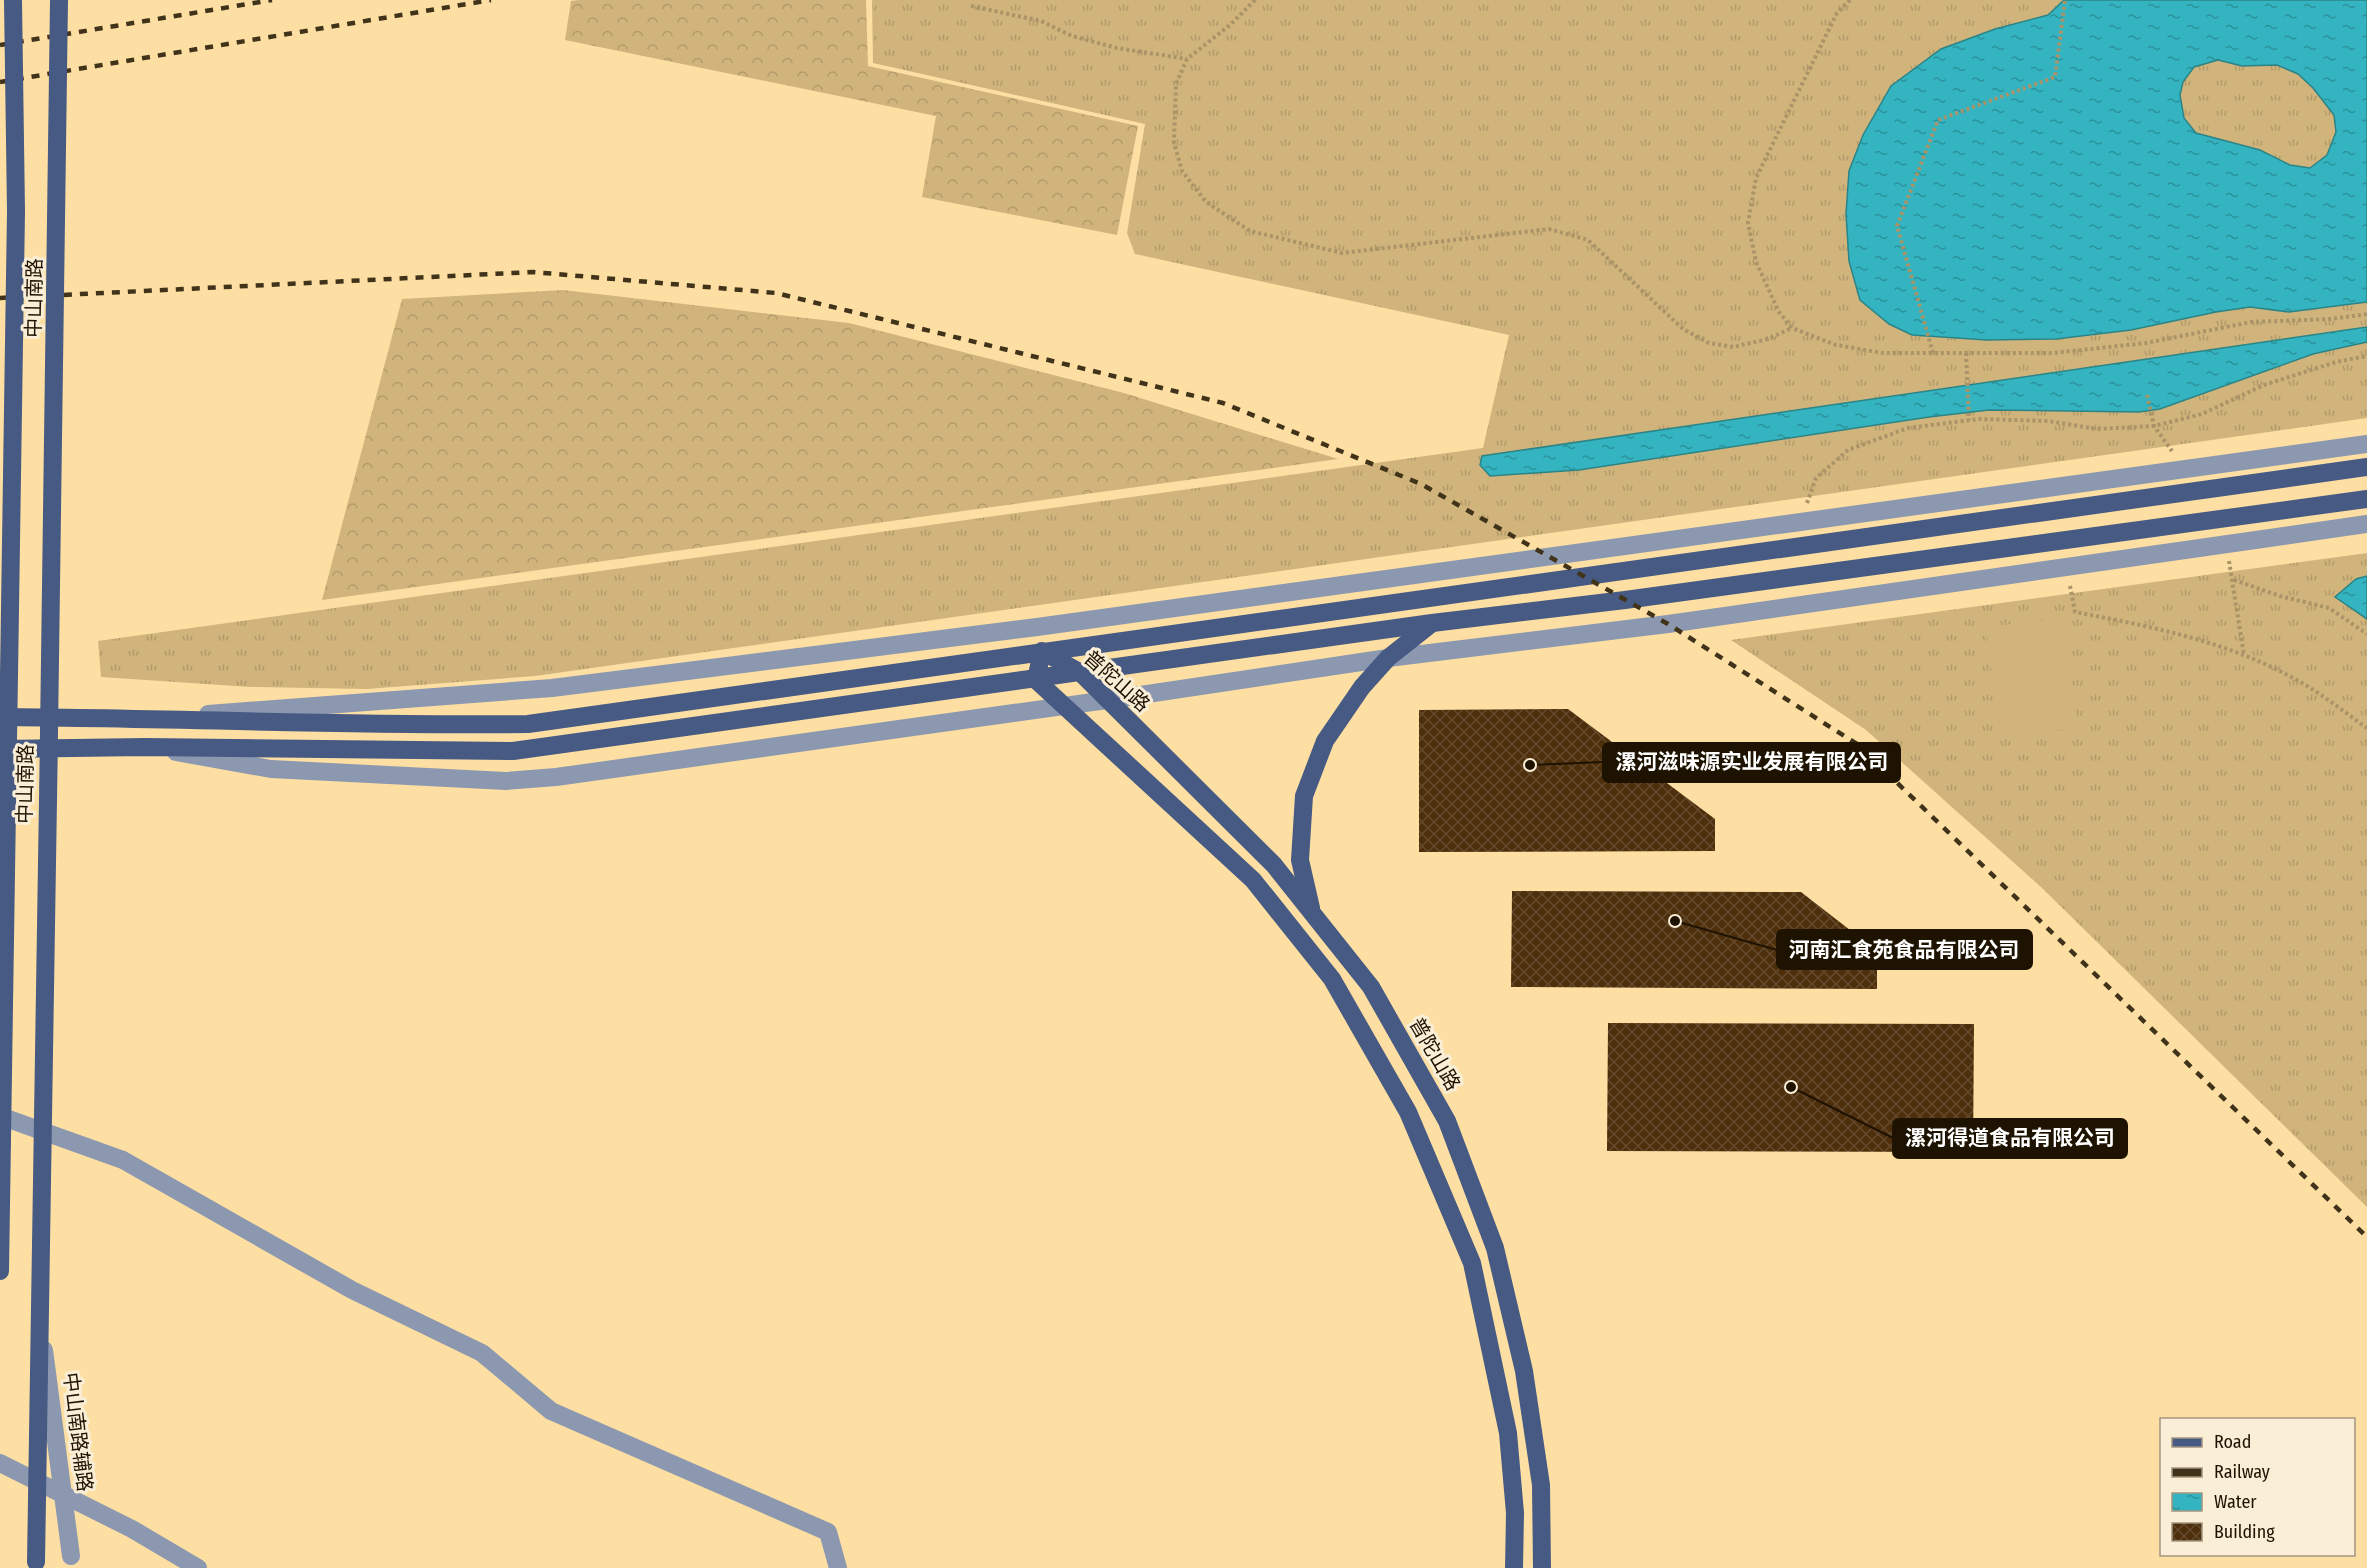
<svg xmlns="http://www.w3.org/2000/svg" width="2367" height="1568" viewBox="0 0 2367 1568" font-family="'Fira Sans Condensed','Noto Sans SC',sans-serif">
<defs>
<pattern id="grass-tufts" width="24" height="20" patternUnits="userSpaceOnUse" patternTransform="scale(1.5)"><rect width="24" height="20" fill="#d0b47c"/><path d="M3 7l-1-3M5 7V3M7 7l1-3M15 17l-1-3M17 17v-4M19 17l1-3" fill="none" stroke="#b29a69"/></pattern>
<pattern id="forest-crowns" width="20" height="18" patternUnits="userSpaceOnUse" patternTransform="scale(1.5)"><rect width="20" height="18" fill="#d0b47c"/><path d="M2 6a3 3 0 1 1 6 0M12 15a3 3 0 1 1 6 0" fill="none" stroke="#b29a69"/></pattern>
<pattern id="water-ripples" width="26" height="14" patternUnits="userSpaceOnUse" patternTransform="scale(1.5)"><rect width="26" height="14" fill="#33b4c0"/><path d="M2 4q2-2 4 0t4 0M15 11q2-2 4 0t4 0" fill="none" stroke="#2b919a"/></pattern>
<pattern id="building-cross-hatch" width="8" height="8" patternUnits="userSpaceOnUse" patternTransform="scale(1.5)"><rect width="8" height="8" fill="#4e2f0c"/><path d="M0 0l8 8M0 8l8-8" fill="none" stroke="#644a2d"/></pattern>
</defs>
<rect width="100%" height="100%" fill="#fddfa3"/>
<!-- grass -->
<g fill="url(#grass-tufts)">
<path d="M 872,0 L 2367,0 L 2367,418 L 535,676 L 367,689 L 250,687 L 101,677 L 98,641 L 1483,448 L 1509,335 L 1135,254 L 1127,233 L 1145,124 L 873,63 Z"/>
<path d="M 2367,553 L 2367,1207 L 2042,888 L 1866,730 L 1731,640 Z"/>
</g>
<!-- forest -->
<g fill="url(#forest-crowns)">
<path d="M 579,0 L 866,0 L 868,66 L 1138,126 L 1117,235 L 922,197 L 936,116 L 565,40 L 571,1 Z"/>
<path d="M 563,290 L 849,323 L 1124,393 L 1338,459 L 322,600 L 402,299 Z"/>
</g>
<!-- pitch -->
<path fill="#d0b47c" d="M 2062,618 L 2077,728 L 2000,738 L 1986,627 Z"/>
<!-- water -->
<g fill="url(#water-ripples)" stroke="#2c8486" stroke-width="1.5" fill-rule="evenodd">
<path d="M 2064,0 L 2367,0 L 2367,302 L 2289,312 L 2250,307 L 2216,312 L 2131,330 L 2056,339 L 1987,340 L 1912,335 L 1889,324 L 1860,300 L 1849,261 L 1846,214 L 1849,171 L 1863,135 L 1891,86 L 1941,49 L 1995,29 L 2048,15 ZM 2218,60 L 2242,66 L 2277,65 L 2298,74 L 2313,88 L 2334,115 L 2336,132 L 2327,155 L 2310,168 L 2290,165 L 2260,150 L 2196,133 L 2184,118 L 2180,95 L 2183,82 L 2194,67 Z"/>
<path d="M 2367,327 L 2367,342 L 2313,354 L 2160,409 L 2139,412 L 1989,410 L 1929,417 L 1579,470 L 1490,476 L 1480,465 L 1482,456 Z"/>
<path d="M 2367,576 L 2367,619 L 2335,597 L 2356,579 Z"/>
</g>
<!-- building -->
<g fill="url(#building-cross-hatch)">
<path d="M 1568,709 L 1715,819 L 1715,851 L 1419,852 L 1419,710 Z"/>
<path d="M 1512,891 L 1801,892 L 1877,951 L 1877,989 L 1511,987 Z"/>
<path d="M 1608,1023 L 1974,1024 L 1973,1152 L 1607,1151 Z"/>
</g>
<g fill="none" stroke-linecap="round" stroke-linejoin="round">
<!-- path -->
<g stroke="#aa9467" stroke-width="4" stroke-dasharray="3 3" stroke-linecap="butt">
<path d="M 1255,0 L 1230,25 L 1187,59 L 1176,84 L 1174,143 L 1182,171 L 1206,202 L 1250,231 L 1342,253 L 1549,229 L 1588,240 L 1683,329 L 1709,343 L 1733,347 L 1768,339 L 1792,328"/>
<path d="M 1850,0 L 1837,13 L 1756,178 L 1748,223 L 1756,262 L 1779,312 L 1792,328 L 1836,345 L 1883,353 L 2053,353 L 2146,343 L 2251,322 L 2331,319 L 2367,314"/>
<path d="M 971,6 L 1041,21 L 1072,36 L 1117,48 L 1187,59"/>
<path d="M 1933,353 L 1897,226 L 1938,120 L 2055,77 L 2065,0"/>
<path d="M 1966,353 L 1969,420"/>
<path d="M 2147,395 L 2154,426 L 2172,451"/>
<path d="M 1807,503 L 1816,478 L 1848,450 L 1908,428 L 1979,419 L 2048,421 L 2097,429 L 2154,426 L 2202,414 L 2264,385 L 2336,362 L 2367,356"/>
<path d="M 2229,561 L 2244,655"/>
<path d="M 2234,580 L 2280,596 L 2329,608 L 2367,634"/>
<path d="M 2070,586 L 2075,612 C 2154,627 2236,643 2307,686 C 2327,698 2347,714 2367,728"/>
</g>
<!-- minor -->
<g stroke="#8c98b0" stroke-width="18">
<path d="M 208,714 L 552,688 L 1037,627 L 2367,444"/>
<path d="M 176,752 L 271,769 L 506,781 L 556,777 L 1107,700 L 1388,658 L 1668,624 L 2367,524"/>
<path d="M 0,1116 L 123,1160 L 352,1290 L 482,1353 L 551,1411 L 828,1532 L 838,1568"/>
<path d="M 0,1463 L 132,1529 L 198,1568"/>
</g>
<!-- major -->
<g stroke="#465a83" stroke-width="18">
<path d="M 0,717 C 176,718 352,726 528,724 L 2367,467"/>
<path d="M 0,749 L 145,747 L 513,751 L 1432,623 L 1625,600 L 2367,499"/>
<path d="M 1311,908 L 1300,860 L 1304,796 L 1325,741 L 1362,687 L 1388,658 L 1431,624"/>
<path d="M 1514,1568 L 1515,1513 L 1508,1433 L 1472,1263 L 1408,1112 L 1332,979 L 1253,880 L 1036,680 L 1042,651 L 1081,673 L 1274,865 L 1371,987 L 1447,1121 L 1495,1248 L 1524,1371 L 1541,1485 L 1542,1568"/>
</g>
<!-- rail -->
<g stroke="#40331a" stroke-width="4.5" stroke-dasharray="8 8" stroke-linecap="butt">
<path d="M 0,45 L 272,0"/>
<path d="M 0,82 L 491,0"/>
<path d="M 0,298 L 533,272 L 776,293 L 1223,403 L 1421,484 L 1668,624 L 1857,744 L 2367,1237"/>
</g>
<!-- minor-bridge -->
<path stroke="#8c98b0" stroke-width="18" d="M 44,1350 L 71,1556"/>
<!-- major-bridge -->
<g stroke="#465a83" stroke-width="18">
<path d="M 0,1271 L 16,211 L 13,0"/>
<path d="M 36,1562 C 41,1041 56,521 59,0"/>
</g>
</g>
<g text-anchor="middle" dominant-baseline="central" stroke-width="6" stroke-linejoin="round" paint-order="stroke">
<!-- street labels -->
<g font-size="20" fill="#1d1300" stroke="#faeed7">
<text transform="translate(34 298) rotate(-89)">中山南路</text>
<text transform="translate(1117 681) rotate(42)">普陀山路</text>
<text transform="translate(25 784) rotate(-89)">中山南路</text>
<text transform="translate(1435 1054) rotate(60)">普陀山路</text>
<text transform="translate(78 1432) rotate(83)">中山南路辅路</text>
</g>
</g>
<!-- callouts -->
<path fill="none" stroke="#1d1300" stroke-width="2" d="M1530 765L1603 762M1675 921L1777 950M1791 1087L1893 1138"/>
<g fill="#1d1300" stroke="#faeed7" stroke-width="2">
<circle cx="1530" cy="765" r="6"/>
<circle cx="1675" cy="921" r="6"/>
<circle cx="1791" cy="1087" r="6"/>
</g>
<g fill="#1d1300" stroke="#1d1300" stroke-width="2">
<rect x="1603" y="743" width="297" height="39" rx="6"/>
<rect x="1777" y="930" width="255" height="39" rx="6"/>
<rect x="1893" y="1119" width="234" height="39" rx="6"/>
</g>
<g font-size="21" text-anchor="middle" font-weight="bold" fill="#fff">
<text x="1752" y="769">漯河滋味源实业发展有限公司</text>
<text x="1904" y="957">河南汇食苑食品有限公司</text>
<text x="2010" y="1145">漯河得道食品有限公司</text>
</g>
<!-- legend -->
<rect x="2160" y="1418" width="195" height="138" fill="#faeed7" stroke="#a29681" stroke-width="1.5"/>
<rect x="2172" y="1438" width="30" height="9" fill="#465a83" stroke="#a29681" stroke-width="1.5"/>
<text x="2214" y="1448" font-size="18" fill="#1d1300">Road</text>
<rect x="2172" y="1468" width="30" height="9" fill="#40331a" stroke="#a29681" stroke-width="1.5"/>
<text x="2214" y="1478" font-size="18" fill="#1d1300">Railway</text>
<rect x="2172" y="1493" width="30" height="18" fill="url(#water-ripples)" stroke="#a29681" stroke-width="1.5"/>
<text x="2214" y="1508" font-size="18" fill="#1d1300">Water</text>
<rect x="2172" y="1523" width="30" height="18" fill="url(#building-cross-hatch)" stroke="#a29681" stroke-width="1.5"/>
<text x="2214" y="1538" font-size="18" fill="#1d1300">Building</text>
</svg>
